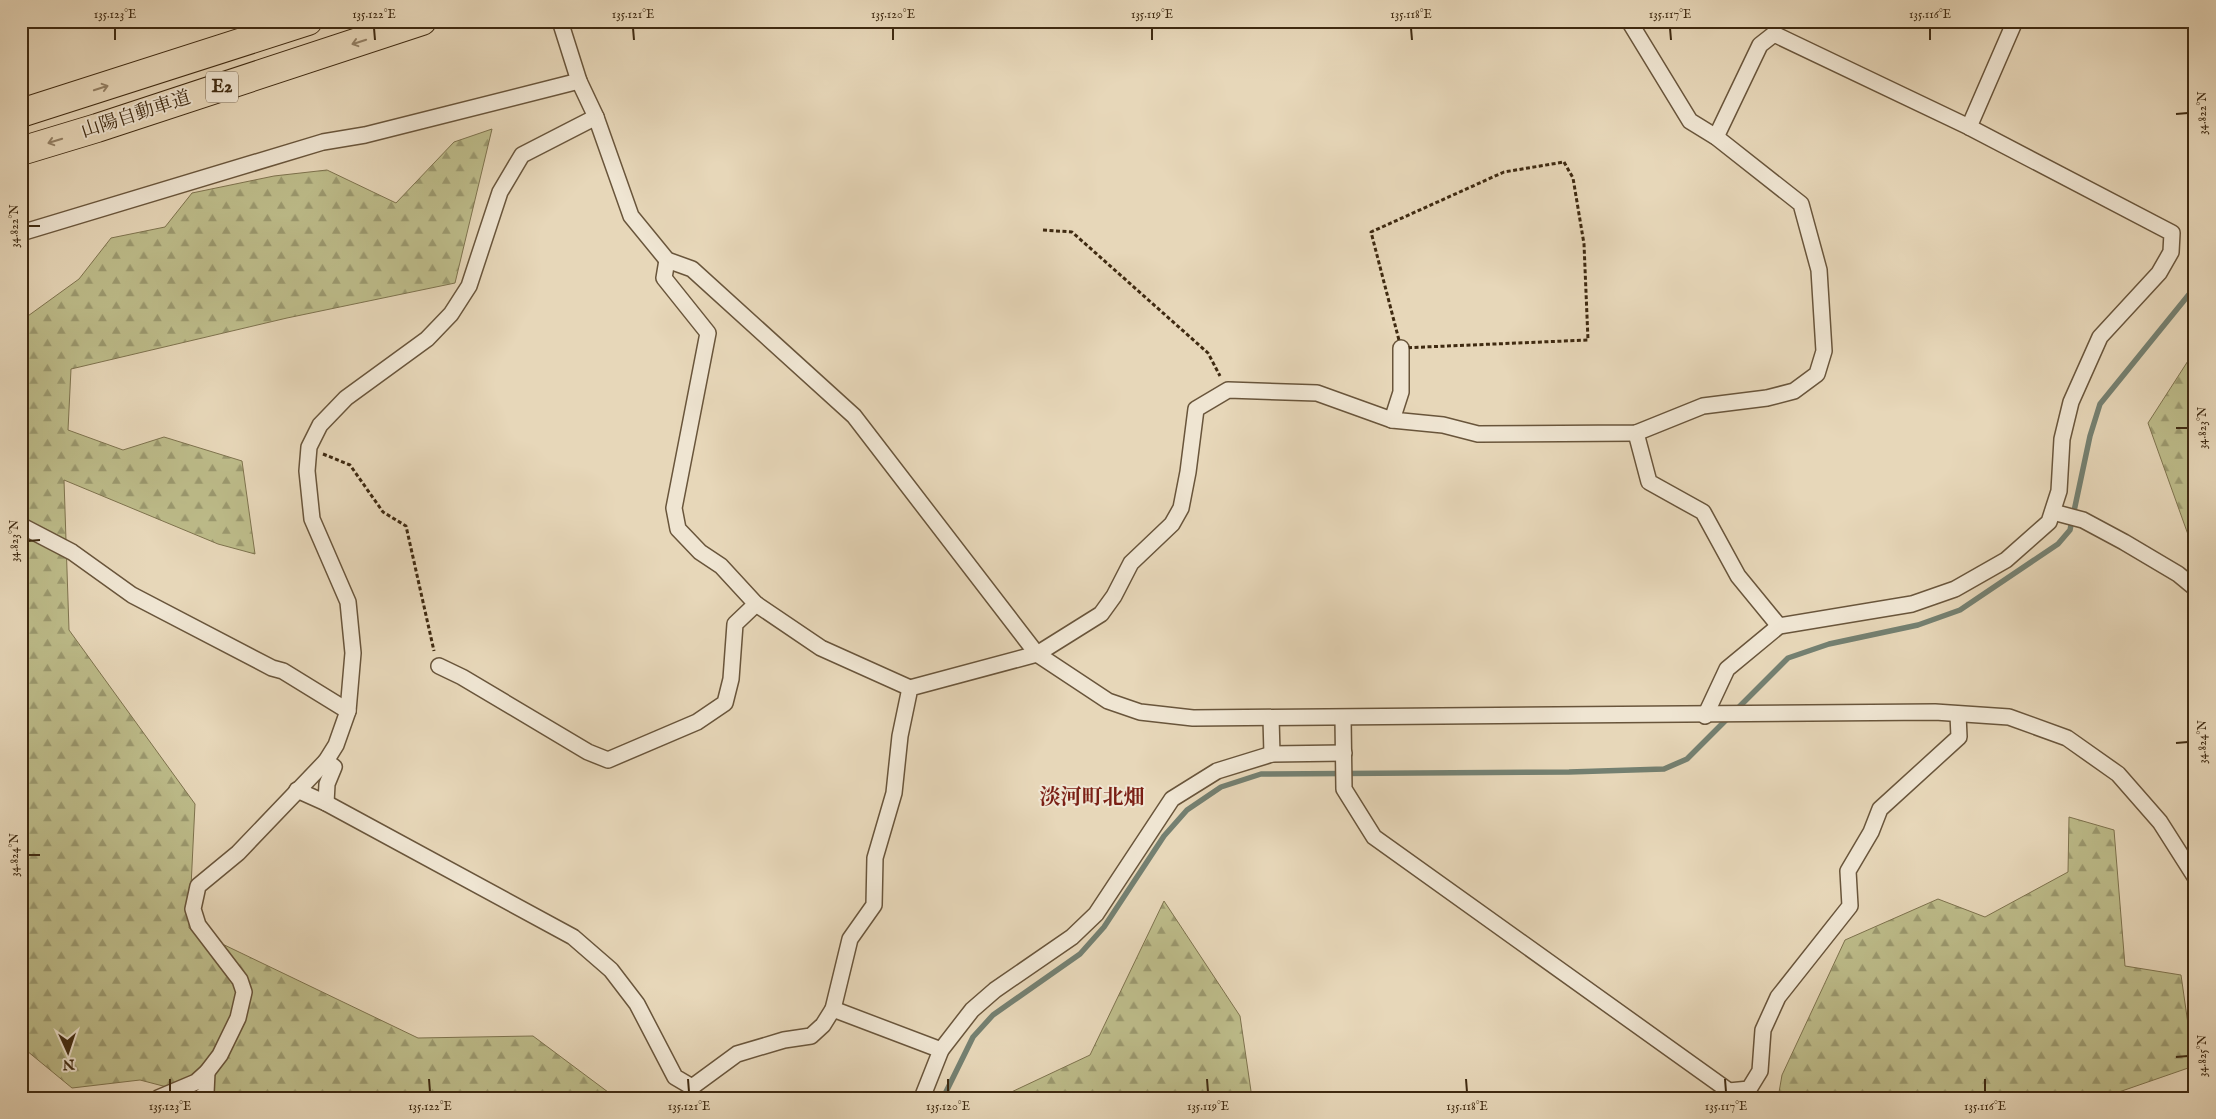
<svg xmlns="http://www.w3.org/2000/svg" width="2216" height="1119" viewBox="0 0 2216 1119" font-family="'IM FELL English','Noto Serif JP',serif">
<defs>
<pattern id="forest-firs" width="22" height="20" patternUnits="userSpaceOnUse" patternTransform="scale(1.25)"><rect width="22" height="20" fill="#bdbc8a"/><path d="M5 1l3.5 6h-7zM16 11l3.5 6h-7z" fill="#9b996f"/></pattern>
</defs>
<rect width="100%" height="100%" fill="#e7d7b9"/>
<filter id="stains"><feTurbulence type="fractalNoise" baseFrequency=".004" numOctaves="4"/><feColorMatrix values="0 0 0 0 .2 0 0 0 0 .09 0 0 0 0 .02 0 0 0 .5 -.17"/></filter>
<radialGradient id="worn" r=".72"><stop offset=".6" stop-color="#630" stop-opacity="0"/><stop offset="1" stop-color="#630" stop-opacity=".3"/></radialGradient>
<!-- forest -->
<g fill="url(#forest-firs)" stroke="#7e734e">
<path d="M 492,129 L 455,283 L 287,318 L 71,369 L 68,430 L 123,450 L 164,437 L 242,461 L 255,554 L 218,544 L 64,480 L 69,630 L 195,804 L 189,928 L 418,1038 L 533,1036 L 616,1098 L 209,1098 L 140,1080 L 72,1088 L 21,1046 L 21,321 L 79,279 L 111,238 L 165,227 L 192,193 L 274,176 L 327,170 L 396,203 L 454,142 Z"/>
<path d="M 2195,350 L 2195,547 L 2190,540 L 2148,423 Z"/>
<path d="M 2069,817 L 2114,830 L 2125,966 L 2181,975 L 2194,1066 L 2116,1093 L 2115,1098 L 1778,1098 L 1782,1075 L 1845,940 L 1938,899 L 1985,917 L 2068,872 Z"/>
<path d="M 1164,901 L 1240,1016 L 1252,1098 L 1004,1098 L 1005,1095 L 1090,1055 Z"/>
</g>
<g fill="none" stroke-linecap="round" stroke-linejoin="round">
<!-- stream -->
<g stroke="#748071" stroke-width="5.5">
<path d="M 1735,711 L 1788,658 L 1829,644 L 1918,625 L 1960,610 L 2058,544 L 2070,530 L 2090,436 L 2100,404 L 2195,287"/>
<path d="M 943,1098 L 973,1037 L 993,1015 L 1080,954 L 1104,927 L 1164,836 L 1187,810 L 1221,787 L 1261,774 L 1569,772 L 1664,769 L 1687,759 L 1729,717"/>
</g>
<!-- minor casing -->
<g stroke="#69553b" stroke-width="18">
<g id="minor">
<path d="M 560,21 L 579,81 L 596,117 L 631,216 L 667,260 L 692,269 L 854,416 L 1037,654 L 1108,701 L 1140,712 L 1193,718 L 1935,712 L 2009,717 L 2067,738 L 2118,774 L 2160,822 L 2195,877"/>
<path d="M 1969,127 L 2015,21"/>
<path d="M 21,233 L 323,142 L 365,135 L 579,81"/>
<path d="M 667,260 L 664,278 L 708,333 L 674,508 L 678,529 L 700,552 L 721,566 L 756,604 L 821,648 L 910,688"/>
<path d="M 1401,348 L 1401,392 L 1392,420 L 1443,425 L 1478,434 L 1636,433 L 1703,406 L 1767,398 L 1794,391 L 1817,374 L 1824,351 L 1819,270 L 1801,204 L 1716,137 L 1690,121 L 1629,21"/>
<path d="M 1636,433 L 1649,482 L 1703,512 L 1738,576 L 1779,626"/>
<path d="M 2053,512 L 2083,520 L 2124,542 L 2178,574 L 2195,588"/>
<path d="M 24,527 L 72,552 L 132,595 L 272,668 L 283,671 L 348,711"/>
<path d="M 439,666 L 462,677 L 588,752 L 608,760 L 697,722 L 725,703 L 731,679 L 735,624 L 756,604"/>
<path d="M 1705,716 L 1727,669 L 1779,626 L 1912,604 L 1955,589 L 2006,560 L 2049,522 L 2059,491 L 2062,439 L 2071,402 L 2100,337 L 2159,273 L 2171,252 L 2172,233 L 1969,127 L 1774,34 L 1760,45 L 1716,137"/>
<path d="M 1271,718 L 1272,754"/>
<path d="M 1343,718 L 1344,789 L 1374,837 L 1729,1091 L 1722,1098"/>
<path d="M 326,761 L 334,767 L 327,784 L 326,803"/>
<path d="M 297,790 L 326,803 L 573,937 L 611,970 L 637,1004 L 675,1077 L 692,1087 L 737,1054 L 784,1040 L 811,1036 L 823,1025 L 833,1009 L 850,939 L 874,905 L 875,858 L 894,793 L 900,736 L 910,688 L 1037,654 L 1101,614 L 1114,596 L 1131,563 L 1172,524 L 1181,508 L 1188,472 L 1196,409 L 1228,390 L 1317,393 L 1392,420"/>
<path d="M 833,1009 L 941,1050"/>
<path d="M 1729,1091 L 1749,1089 L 1760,1071 L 1763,1030 L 1778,997 L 1850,906 L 1848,871 L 1871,832 L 1880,809 L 1959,737 L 1958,714"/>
<path d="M 158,1098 L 196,1082 L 207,1072 L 220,1055 L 238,1018 L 244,992 L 240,980 L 198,925 L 193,909 L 198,886 L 238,853 L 326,761 L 336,745 L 348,711 L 353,653 L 348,602 L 312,519 L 307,471 L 309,447 L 320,425 L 346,398 L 427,339 L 451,314 L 469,286 L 500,192 L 522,155 L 596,117"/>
<path d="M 200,1098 L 206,1093 L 207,1072"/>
<path d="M 922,1098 L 941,1050 L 972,1010 L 995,990 L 1072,937 L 1096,914 L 1172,799 L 1217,771 L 1272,754 L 1344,753"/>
</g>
</g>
<!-- motorway casing -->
<g stroke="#3f2a11" stroke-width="30">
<g id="motorway">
<path d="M 21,113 L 308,21"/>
<path d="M 21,151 L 97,128 L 422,21"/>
</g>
</g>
<!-- path -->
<g stroke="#3f2a11" stroke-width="3" stroke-dasharray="4 2.5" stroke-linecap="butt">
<path d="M 1564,162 L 1573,178 L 1584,244 L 1588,340 L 1401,348 L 1371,232 L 1504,172 Z"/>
<path d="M 1043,230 L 1072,232 L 1208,353 L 1220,376"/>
<path d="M 21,421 L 24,512"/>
<path d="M 323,454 L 350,465 L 383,512 L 406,526 L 434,651"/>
</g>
<!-- minor -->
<use href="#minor" stroke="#efe5d2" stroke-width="15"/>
<!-- motorway -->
<use href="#motorway" stroke="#e7d7b9" stroke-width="28"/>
</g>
<!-- one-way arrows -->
<defs><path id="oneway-shaft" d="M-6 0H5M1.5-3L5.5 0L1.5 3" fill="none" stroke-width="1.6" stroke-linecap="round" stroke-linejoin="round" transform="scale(1.25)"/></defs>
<g stroke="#938065">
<use href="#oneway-shaft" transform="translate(359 42) rotate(162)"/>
<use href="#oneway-shaft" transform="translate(101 88) rotate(-18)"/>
<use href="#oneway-shaft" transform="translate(55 141) rotate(163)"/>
</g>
<!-- ticks -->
<path fill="none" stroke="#3f2a11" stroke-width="2" d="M 115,28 L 115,40M 374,28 L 375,40M 633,28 L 634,40M 893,28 L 893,40M 1152,28 L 1152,40M 1411,28 L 1412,40M 1670,28 L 1671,40M 1930,28 L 1930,40M 2176,114 L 2188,113M 28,226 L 40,226M 2176,428 L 2188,428M 28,541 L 40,540M 2176,743 L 2188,742M 28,855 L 40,855M 2176,1057 L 2188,1056M 170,1079 L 170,1092M 429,1079 L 430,1092M 688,1079 L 689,1092M 948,1079 L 948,1092M 1207,1079 L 1208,1092M 1466,1079 L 1467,1092M 1725,1079 L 1726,1092M 1985,1079 L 1985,1092"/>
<g text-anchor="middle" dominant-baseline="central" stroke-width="4" stroke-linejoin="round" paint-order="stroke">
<!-- shield labels -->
<rect fill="#efe5d2" stroke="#74624b" stroke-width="1" x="206" y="71.5" width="32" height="31" rx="4"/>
<g font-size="18" font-weight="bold" fill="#3f2a11">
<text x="222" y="87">E2</text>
</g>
<!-- street labels -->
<g font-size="19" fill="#3f2a11" stroke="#efe5d2">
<text transform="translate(136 115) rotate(-18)">山陽自動車道</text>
</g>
<!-- quarter labels -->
<g font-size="21" font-weight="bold" fill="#7a1f14" stroke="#efe5d2">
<text x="1092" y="798">淡河町北畑</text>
</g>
</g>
<!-- margin -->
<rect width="2216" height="1119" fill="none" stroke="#e7d7b9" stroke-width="55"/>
<!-- north arrow -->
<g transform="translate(68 1052) rotate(177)" stroke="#efe5d2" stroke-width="4" paint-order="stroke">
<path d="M0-4L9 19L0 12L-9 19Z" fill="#3f2a11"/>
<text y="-8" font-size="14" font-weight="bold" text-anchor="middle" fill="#3f2a11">N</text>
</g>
<rect x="28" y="28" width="2160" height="1064" fill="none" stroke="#3f2a11" stroke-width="2"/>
<g font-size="12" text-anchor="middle" fill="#3f2a11">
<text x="115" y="18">135.123°E</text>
<text x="374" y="18">135.122°E</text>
<text x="633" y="18">135.121°E</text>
<text x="893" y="18">135.120°E</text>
<text x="1152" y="18">135.119°E</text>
<text x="1411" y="18">135.118°E</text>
<text x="1670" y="18">135.117°E</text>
<text x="1930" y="18">135.116°E</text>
<text transform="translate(2202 113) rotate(-90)" y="4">34.822°N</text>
<text transform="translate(14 226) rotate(-90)" y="4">34.822°N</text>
<text transform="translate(2202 428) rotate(-90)" y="4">34.823°N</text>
<text transform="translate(14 541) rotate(-90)" y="4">34.823°N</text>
<text transform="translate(2202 742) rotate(-90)" y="4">34.824°N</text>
<text transform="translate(14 855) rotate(-90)" y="4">34.824°N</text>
<text transform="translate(2202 1056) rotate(-90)" y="4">34.825°N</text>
<text x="170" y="1110">135.123°E</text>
<text x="430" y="1110">135.122°E</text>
<text x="689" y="1110">135.121°E</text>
<text x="948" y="1110">135.120°E</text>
<text x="1208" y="1110">135.119°E</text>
<text x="1467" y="1110">135.118°E</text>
<text x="1726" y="1110">135.117°E</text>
<text x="1985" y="1110">135.116°E</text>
</g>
<rect width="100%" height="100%" filter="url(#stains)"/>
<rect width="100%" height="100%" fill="url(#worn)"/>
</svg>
